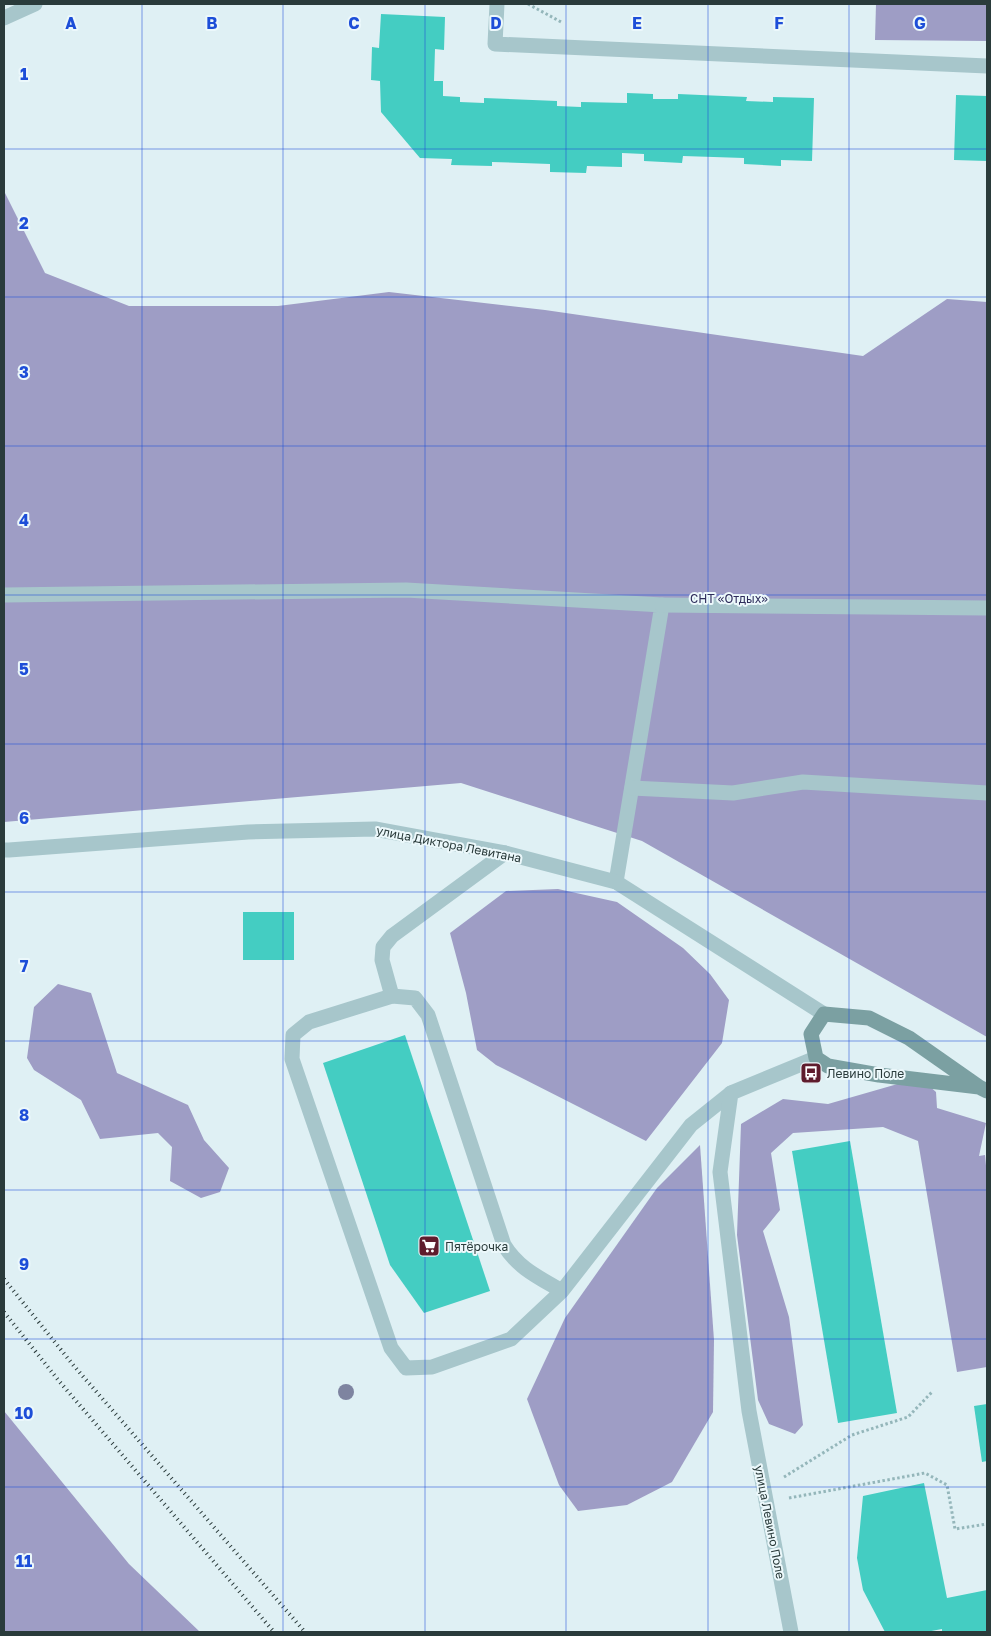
<svg xmlns="http://www.w3.org/2000/svg" width="991" height="1636" viewBox="0 0 991 1636" font-family="'Golos Text',sans-serif">
<rect width="100%" height="100%" fill="#dff0f4"/>
<!-- green -->
<g fill="#9e9dc5">
<path d="M 876,4 L 987,4 L 987,41 L 875,40 Z"/>
<path d="M 4,191 L 45,273 L 129,306 L 278,306 L 389,292 L 545,310 L 863,356 L 947,299 L 987,302 L 987,1037 L 642,841 L 461,783 L 4,822 Z"/>
<path d="M 558,889 L 617,902 L 683,948 L 710,974 L 729,1000 L 722,1043 L 646,1141 L 496,1065 L 477,1050 L 466,993 L 450,933 L 506,891 Z"/>
<path d="M 58,984 L 91,993 L 117,1073 L 188,1105 L 204,1140 L 229,1168 L 220,1192 L 201,1198 L 170,1181 L 172,1147 L 158,1133 L 100,1139 L 81,1100 L 34,1070 L 27,1058 L 34,1007 Z"/>
<path d="M 908,1081 C 919,1081 928,1084 936,1092 L 937,1108 L 986,1123 L 979,1156 L 985,1155 L 987,1176 L 987,1367 L 957,1372 L 918,1141 L 883,1127 L 793,1133 L 771,1153 L 780,1210 L 763,1231 L 789,1317 L 803,1425 L 795,1434 L 769,1424 L 758,1400 L 737,1235 L 741,1124 L 783,1099 L 828,1104 Z"/>
<path d="M 700,1145 L 714,1340 L 713,1412 L 672,1482 L 627,1505 L 578,1511 L 559,1485 L 527,1399 L 565,1318 L 657,1188 Z"/>
<path d="M 4,1411 L 129,1564 L 200,1632 L 4,1632 Z"/>
</g>
<!-- building -->
<g fill="#44cdc2">
<path d="M 381,14 L 445,17 L 444,50 L 435,49 L 434,81 L 443,81 L 443,96 L 460,97 L 460,102 L 484,103 L 484,98 L 557,101 L 557,106 L 581,107 L 581,102 L 627,103 L 627,93 L 653,94 L 653,99 L 678,99 L 678,94 L 747,97 L 746,101 L 773,102 L 773,97 L 814,98 L 812,161 L 781,160 L 781,166 L 744,164 L 744,158 L 683,156 L 682,163 L 644,161 L 644,154 L 622,153 L 622,167 L 587,166 L 586,173 L 550,172 L 550,164 L 492,162 L 492,166 L 451,165 L 452,159 L 420,158 L 381,112 L 380,81 L 371,80 L 372,47 L 379,48 Z"/>
<path d="M 956,95 L 987,96 L 987,161 L 954,160 Z"/>
<rect x="243" y="912" width="51" height="48"/>
<path d="M 405,1035 L 490,1291 L 424,1313 L 390,1265 L 323,1063 Z"/>
<path d="M 850,1141 L 897,1413 L 838,1423 L 792,1151 Z"/>
<path d="M 987,1404 L 987,1461 L 982,1462 L 974,1406 Z"/>
<path d="M 924,1483 L 947,1598 L 987,1590 L 987,1632 L 942,1632 L 942,1629 L 926,1632 L 885,1632 L 863,1590 L 857,1558 L 863,1496 Z"/>
</g>
<g fill="none" stroke-linecap="round" stroke-linejoin="round">
<!-- path -->
<g stroke="#94b6ba" stroke-width="3" stroke-dasharray="2.5 2.5" stroke-linecap="butt">
<path d="M 528,4 L 563,23"/>
<path d="M 784,1477 L 852,1435 L 908,1417 L 932,1392"/>
<path d="M 789,1498 L 925,1473 L 947,1485 L 955,1529 L 987,1524"/>
</g>
<!-- lane -->
<g stroke="#a7c6cb" stroke-width="15">
<path d="M 497,4 L 495,44 L 987,66"/>
<path d="M 4,595 L 406,590 L 662,605 L 616,882"/>
<path d="M 662,605 L 987,608"/>
<path d="M 632,788 L 733,793 L 803,782 L 987,793"/>
<path d="M 392,996 L 382,960 L 383,947 L 392,936 L 505,853"/>
<path d="M 562,1291 C 538,1277 518,1268 504,1245 L 428,1015 L 415,998 L 392,996 L 309,1022 L 293,1035 L 292,1059 L 391,1348 L 406,1368 L 432,1367 L 511,1339 L 562,1291 L 691,1125 L 731,1093"/>
</g>
<!-- street -->
<g stroke="#a7c6cb" stroke-width="15">
<path d="M 4,18 L 35,4"/>
<path d="M 4,850 L 9,850 L 248,832 L 375,829 L 505,853 L 616,882 L 824,1014"/>
<path d="M 791,1632 L 749,1411 L 720,1172 L 731,1093 L 816,1058"/>
</g>
<!-- secondary -->
<path stroke="#7ba0a2" stroke-width="15" d="M 979,1087 L 879,1075 L 828,1066 L 816,1058 L 811,1034 L 824,1014 L 869,1018 L 909,1038 L 979,1087 L 987,1091"/>
<!-- rail -->
<g stroke="#2a3b3b" stroke-width="4" stroke-dasharray="1 4" stroke-linecap="butt">
<path d="M 4,1279 L 74,1366 L 305,1632"/>
<path d="M 4,1312 L 59,1381 L 274,1632"/>
</g>
</g>
<!-- trees -->
<circle fill="#7e84a0" cx="346" cy="1392" r="8"/>
<!-- grid -->
<path fill="none" stroke="#1d4ed8" stroke-width="1" stroke-opacity="0.55" d="M 142,4 L 142,1632M 283,4 L 283,1632M 425,4 L 425,1632M 566,4 L 566,1632M 708,4 L 708,1632M 849,4 L 849,1632M 4,149 L 987,149M 4,297 L 987,297M 4,446 L 987,446M 4,595 L 987,595M 4,744 L 987,744M 4,892 L 987,892M 4,1041 L 987,1041M 4,1190 L 987,1190M 4,1339 L 987,1339M 4,1487 L 987,1487"/>
<!-- icons -->
<defs>
<g id="bus-square" transform="scale(1.125)"><rect x="-9" y="-9" width="18" height="18" rx="4" fill="#5f1c2d" stroke="#ecf8fb"/><path d="M-5-6H5V4H4V6H2V4H-2V6H-4V4H-5ZM-3.5-4V0h7V-4ZM-3.5 1.2v1.5H-2V1.2ZM2 1.2v1.5H3.5V1.2Z" fill="#fff"/></g>
<g id="supermarket-square" transform="scale(1.125)"><rect x="-9" y="-9" width="18" height="18" rx="4" fill="#5f1c2d" stroke="#ecf8fb"/><path d="M-6-5.5h2.5l.6 2H6L4.5 2H-2.5L-4.4-4H-6ZM-1.5 3.2a1.3 1.3 0 1 0 .1 0ZM3 3.2a1.3 1.3 0 1 0 .1 0Z" fill="#fff"/></g>
</defs>
<g fill-rule="evenodd">
<use href="#bus-square" x="811" y="1073"/>
<use href="#supermarket-square" x="429" y="1246"/>
</g>
<g text-anchor="middle" dominant-baseline="central" stroke-width="4" stroke-linejoin="round" paint-order="stroke">
<!-- park labels -->
<g font-size="12" fill="#2e2c5b" stroke="#ecf8fb">
<text x="729" y="598">СНТ «Отдых»</text>
</g>
<!-- street labels -->
<g font-size="12" fill="#2a3b3b" stroke="#ecf8fb">
<text transform="translate(449 844) rotate(11)">улица Диктора Левитана</text>
<text transform="translate(770 1522) rotate(79)">улица Левино Поле</text>
</g>
<!-- poi labels -->
<g font-size="12" fill="#2a3b3b" stroke="#ecf8fb" text-anchor="start">
<text x="827" y="1073">Левино Поле</text>
<text x="445" y="1246">Пятёрочка</text>
</g>
</g>
<g font-size="16" text-anchor="middle" font-weight="bold" fill="#1d4ed8" stroke="#ecf8fb" stroke-width="4" stroke-linejoin="round" paint-order="stroke">
<text x="71" y="29">A</text>
<text x="212" y="29">B</text>
<text x="354" y="29">C</text>
<text x="496" y="29">D</text>
<text x="637" y="29">E</text>
<text x="779" y="29">F</text>
<text x="920" y="29">G</text>
<text x="24" y="80">1</text>
<text x="24" y="229">2</text>
<text x="24" y="378">3</text>
<text x="24" y="526">4</text>
<text x="24" y="675">5</text>
<text x="24" y="824">6</text>
<text x="24" y="972">7</text>
<text x="24" y="1121">8</text>
<text x="24" y="1270">9</text>
<text x="24" y="1419">10</text>
<text x="24" y="1567">11</text>
</g>
<!-- border -->
<rect width="991" height="1636" fill="none" stroke="#2a3b3b" stroke-width="10"/>
</svg>
